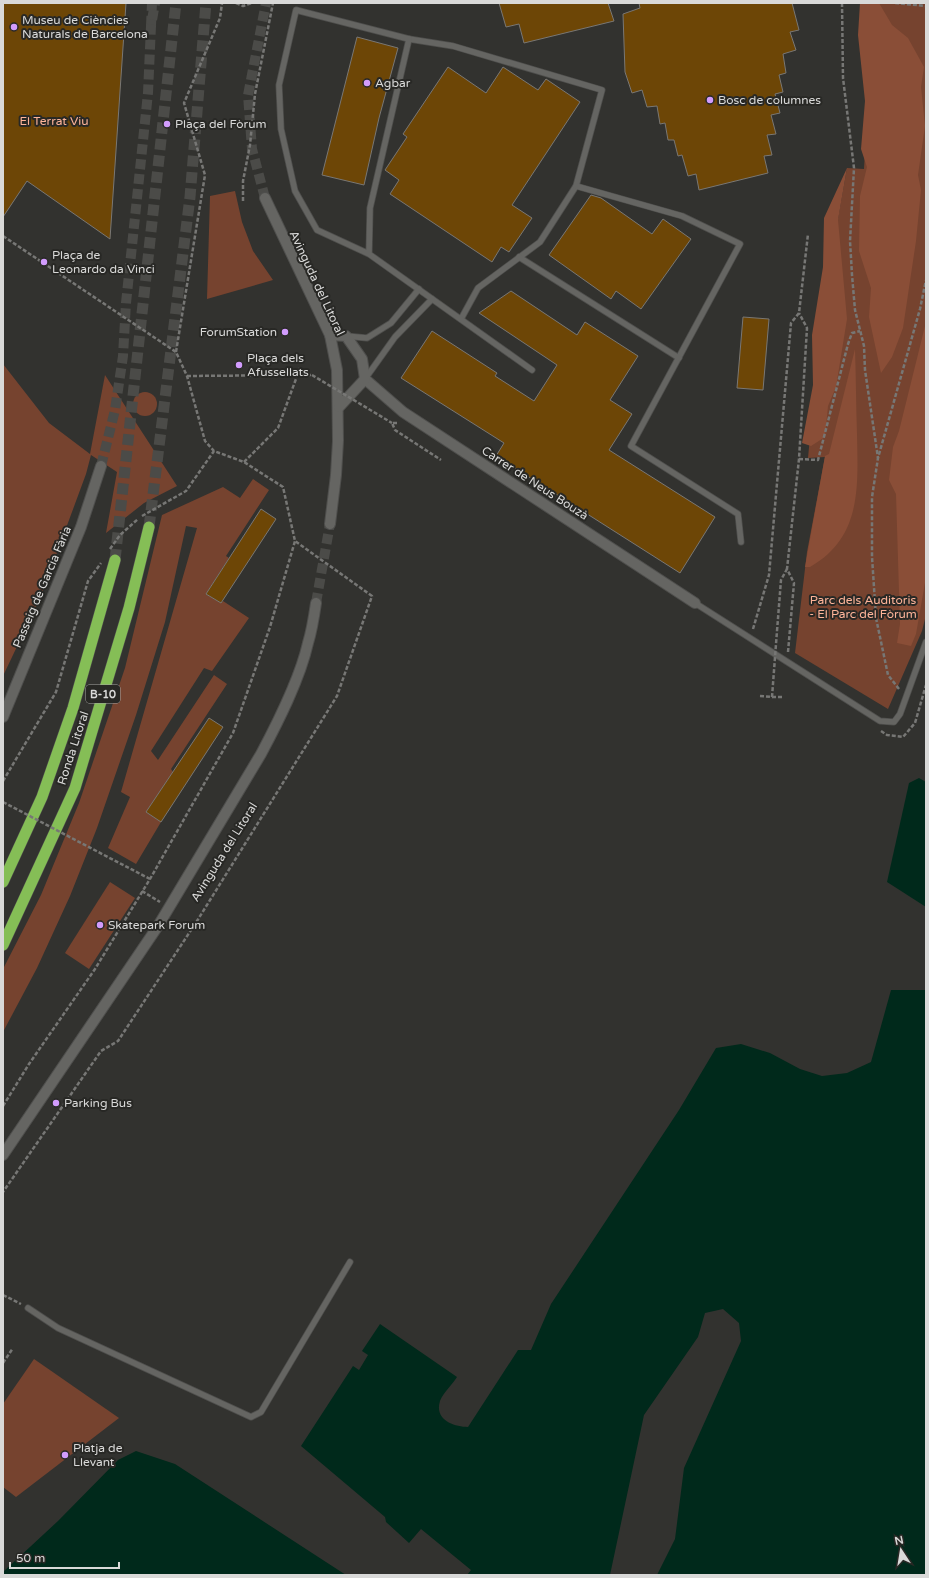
<svg xmlns="http://www.w3.org/2000/svg" width="929" height="1578" viewBox="0 0 929 1578" font-family="'Varela Round',sans-serif">
<rect width="100%" height="100%" fill="#32322f"/>
<!-- green -->
<g fill="#76432f">
<path d="M 868,3 L 926,3 L 926,615 L 922,631 L 888,709 L 795,653 L 807,552 L 825,457 L 808,458 L 822,309 L 847,168 L 864,169 L 869,78 Z"/>
<path d="M 235,191 L 242,222 L 253,251 L 273,280 L 207,299 L 210,196 Z"/>
<path d="M 3,364 L 49,423 L 90,454 L 105,375 L 177,486 L 144,503 L 106,533 L 117,472 L 91,455 L 86,474 L 41,596 L 3,676 Z"/>
<circle cx="145" cy="404" r="12"/>
<path d="M 253,479 L 269,490 L 226,556 L 229,558 L 206,594 L 221,603 L 223,601 L 249,618 L 212,671 L 204,668 L 151,751 L 158,760 L 214,675 L 227,684 L 171,769 L 173,772 L 146,812 L 161,822 L 136,864 L 108,848 L 130,797 L 121,792 L 197,528 L 186,526 L 165,622 L 136,715 L 97,828 L 70,896 L 37,968 L 3,1032 L 3,969 L 41,895 L 79,803 L 125,668 L 162,515 L 223,487 L 240,498 Z"/>
<path d="M 110,882 L 135,898 L 89,969 L 65,953 Z"/>
<path d="M 34,1359 L 119,1418 L 16,1497 L 3,1487 L 3,1404 Z"/>
</g>
<!-- forest -->
<g fill="#8a4e37">
<path d="M 860,3 L 879,3 L 892,25 L 908,38 L 924,67 L 921,87 L 925,126 L 918,175 L 921,190 L 916,241 L 903,328 L 892,357 L 881,373 L 869,317 L 871,288 L 859,251 L 860,196 L 867,167 L 861,149 L 865,101 L 858,35 Z"/>
<path d="M 847,168 L 838,220 L 847,319 L 836,387 L 828,406 L 825,437 L 811,446 L 802,443 L 813,385 L 812,335 L 823,267 L 824,218 Z"/>
<path d="M 926,322 L 926,577 L 916,634 L 911,646 L 897,643 L 900,624 L 896,494 L 889,480 L 893,447 L 899,431 Z"/>
<path d="M 855,349 C 856,377 856,406 857,434 C 858,487 862,537 810,567 L 805,567 L 825,456 L 829,454 Z"/>
</g>
<!-- water -->
<g fill="#00291b">
<path d="M 919,778 L 926,782 L 926,907 L 887,882 L 909,783 Z"/>
<path d="M 891,990 L 926,990 L 926,1575 L 657,1575 L 675,1539 L 684,1468 L 741,1341 L 739,1323 L 723,1309 L 705,1313 L 698,1337 L 644,1415 L 610,1575 L 467,1575 L 471,1570 L 421,1529 L 409,1543 L 386,1522 L 385,1517 L 301,1446 L 353,1366 L 359,1370 L 368,1355 L 362,1351 L 380,1324 L 457,1377 C 452,1385 443,1393 440,1401 C 434,1420 454,1427 468,1427 L 518,1350 L 531,1350 L 551,1304 L 679,1110 L 716,1048 L 741,1044 L 770,1053 L 800,1069 L 822,1076 L 847,1073 L 871,1062 Z"/>
<path d="M 136,1451 L 175,1464 L 346,1575 L 3,1575 L 3,1572 L 58,1521 L 118,1460 Z"/>
</g>
<!-- building -->
<g fill="#6d4606" stroke="#797774">
<path d="M 3,3 L 126,3 L 110,239 L 27,181 L 3,217 Z"/>
<path d="M 499,3 L 608,3 L 614,21 L 524,43 L 519,24 L 506,27 Z"/>
<path d="M 639,3 L 792,3 L 799,30 L 790,32 L 796,50 L 783,54 L 786,73 L 779,75 L 783,92 L 775,94 L 780,113 L 771,115 L 776,134 L 767,135 L 772,155 L 764,156 L 768,173 L 699,190 L 696,174 L 688,176 L 682,155 L 678,156 L 674,140 L 668,140 L 665,123 L 660,124 L 657,106 L 647,107 L 642,90 L 632,93 L 625,72 L 623,14 L 640,8 Z"/>
<path d="M 357,37 L 398,48 L 379,118 L 364,185 L 322,175 Z"/>
<path d="M 448,67 L 486,93 L 503,67 L 538,90 L 546,79 L 580,102 L 512,205 L 532,218 L 509,252 L 501,247 L 492,262 L 390,194 L 399,180 L 385,170 L 407,137 L 403,134 Z"/>
<path d="M 591,195 L 601,198 L 652,234 L 663,219 L 691,239 L 641,309 L 616,291 L 611,299 L 549,255 Z"/>
<path d="M 511,291 L 577,335 L 585,322 L 638,356 L 610,400 L 632,414 L 609,450 L 715,517 L 680,573 L 496,456 L 504,443 L 401,378 L 432,331 L 497,373 L 495,376 L 534,401 L 557,365 L 479,313 Z"/>
<path d="M 743,317 L 769,319 L 763,390 L 737,388 Z"/>
<path d="M 261,509 L 276,519 L 221,603 L 206,594 Z"/>
<path d="M 209,718 L 223,727 L 161,822 L 146,812 Z"/>
</g>
<g fill="none" stroke-linecap="round" stroke-linejoin="round">
<!-- tertiary-tunnel -->
<path stroke="#4b4b48" stroke-width="10" stroke-dasharray="10 5" stroke-linecap="butt" d="M 151,26 L 152,3"/>
<!-- secondary-tunnel -->
<g stroke="#4b4b48" stroke-width="10" stroke-dasharray="10 5" stroke-linecap="butt">
<path d="M 265,198 L 252,149 L 248,95 L 266,3"/>
<path d="M 101,466 L 115,410 L 123,356 L 126,303 L 148,93 L 151,26 L 155,3"/>
<path d="M 316,603 L 330,524"/>
</g>
<!-- trunk-tunnel -->
<g stroke="#4b4b48" stroke-width="11" stroke-dasharray="11 5.5" stroke-linecap="butt">
<path d="M 149,527 L 190,197 L 206,3"/>
<path d="M 115,560 L 176,3"/>
</g>
<!-- service casing -->
<g stroke="#4f4f4d" stroke-width="7">
<g id="service">
<path d="M 409,39 L 453,46 L 602,90 L 576,186 L 540,242 L 478,288 L 461,319"/>
<path d="M 576,186 L 682,216 L 740,244 L 631,446 L 738,514 L 741,542"/>
<path d="M 369,254 L 317,230 L 295,191 L 281,129 L 279,85 L 296,10 L 409,39 L 370,208 L 369,254 L 532,370"/>
<path d="M 519,257 L 679,358"/>
<path d="M 346,336 L 367,338 L 391,323 L 419,289"/>
<path d="M 365,379 L 395,337 L 432,299"/>
<path d="M 695,603 L 880,721 L 894,722 L 900,714 L 926,642"/>
<path d="M 28,1308 L 58,1328 L 251,1417 L 261,1412 L 350,1262"/>
</g>
</g>
<!-- minor casing -->
<g stroke="#4f4f4d" stroke-width="12">
<path id="minor" d="M 365,379 L 403,412 L 695,603"/>
</g>
<!-- secondary casing -->
<g stroke="#4f4f4d" stroke-width="12">
<g id="secondary">
<path d="M 265,198 L 330,335 L 337,370 L 338,441 L 336,475 L 330,524"/>
<path d="M 330,335 L 346,336 L 362,359 L 365,379 L 339,407"/>
<path d="M 3,717 L 81,527 L 101,466"/>
<path d="M 3,1155 L 158,926 L 261,754 C 278,722 300,679 308,643 C 312,630 314,617 316,603"/>
</g>
</g>
<!-- trunk casing -->
<g stroke="#4f4f4d" stroke-width="12">
<g id="trunk">
<path d="M 3,882 L 42,797 L 73,708 L 115,560"/>
<path d="M 3,945 L 75,788 L 129,608 L 149,527"/>
</g>
</g>
<!-- path -->
<g stroke="#777775" stroke-width="2.5" stroke-dasharray="4 2" stroke-linecap="butt">
<path d="M 236,3 L 243,6 L 252,3"/>
<path d="M 842,3 L 843,78 L 854,168 L 850,241 L 852,275 L 855,310 L 864,346 L 865,370 L 878,458"/>
<path d="M 895,3 L 926,6"/>
<path d="M 243,201 L 243,181 L 250,145 L 255,94 L 273,3"/>
<path d="M 3,236 L 176,352 L 187,376 L 205,441 L 214,451 L 244,462 L 283,487 L 295,541 L 372,596 L 337,696 L 197,921 L 118,1041 L 101,1051 L 3,1192"/>
<path d="M 176,352 L 205,175 L 184,103 L 220,18 L 222,3"/>
<path d="M 187,376 L 312,375"/>
<path d="M 397,423 L 392,423 L 395,430 L 441,460"/>
<path d="M 799,459 L 818,460 L 848,344 L 852,333 L 860,331"/>
<path d="M 244,462 L 278,428 L 300,368"/>
<path d="M 142,516 L 186,491 L 214,451"/>
<path d="M 110,549 L 120,535 L 138,519"/>
<path d="M 753,629 L 769,575 L 791,323 L 799,313 L 808,234"/>
<path d="M 777,631 L 781,580 L 787,569"/>
<path d="M 788,652 L 794,583 L 787,569 L 799,459 L 807,328 L 799,313"/>
<path d="M 899,689 L 888,675 L 876,618 L 872,557 L 872,497 L 878,458 L 920,309 L 926,280"/>
<path d="M 772,697 L 783,697"/>
<path d="M 881,731 L 887,735 L 903,737 L 915,723 L 926,685"/>
<path d="M 3,781 L 56,692 L 88,581 L 101,563"/>
<path d="M 104,855 L 150,879"/>
<path d="M 142,891 L 160,902"/>
<path d="M 3,1106 L 29,1064 L 95,969 L 150,879 L 233,733 L 270,627 L 295,541"/>
<path d="M 3,1295 L 21,1304"/>
<path d="M 3,1363 L 13,1348"/>
</g>
<!-- service -->
<use href="#service" stroke="#656562" stroke-width="5.5"/>
<!-- minor -->
<use href="#minor" stroke="#656562" stroke-width="10"/>
<!-- secondary -->
<use href="#secondary" stroke="#656562" stroke-width="10"/>
<!-- trunk -->
<use href="#trunk" stroke="#85be56" stroke-width="11"/>
<!-- path-bridge -->
<g stroke="#777775" stroke-width="2.5" stroke-dasharray="4 2" stroke-linecap="butt">
<path d="M 312,375 L 392,423"/>
<path d="M 760,696 L 772,697 L 777,631"/>
<path d="M 3,802 L 104,855"/>
</g>
</g>
<!-- markers -->
<g fill="#d29cfd" stroke="#282825" stroke-width="1.5">
<circle cx="14" cy="27" r="4"/>
<circle cx="367" cy="83" r="4"/>
<circle cx="710" cy="100" r="4"/>
<circle cx="167" cy="124" r="4"/>
<circle cx="44" cy="262" r="4"/>
<circle cx="285" cy="332" r="4"/>
<circle cx="239" cy="365" r="4"/>
<circle cx="100" cy="925" r="4"/>
<circle cx="56" cy="1103" r="4"/>
<circle cx="65" cy="1455" r="4"/>
</g>
<g text-anchor="middle" dominant-baseline="central" stroke-width="4" stroke-linejoin="round" paint-order="stroke">
<!-- shield labels -->
<rect fill="#282825" stroke="#a4a4a2" stroke-width="1" x="86" y="685" width="34" height="18" rx="3"/>
<g font-size="11" font-weight="bold" fill="#d9d9d8">
<text x="103" y="694">B-10</text>
</g>
<!-- poi labels -->
<g font-size="12" fill="#d9d9d8" stroke="#282825" text-anchor="start">
<text x="22" y="20">Museu de Ciències<tspan x="22" dy="14">Naturals de Barcelona</tspan></text>
<text x="375" y="83">Agbar</text>
<text x="718" y="100">Bosc de columnes</text>
<text x="175" y="124">Plaça del Fòrum</text>
<text x="52" y="255">Plaça de<tspan x="52" dy="14">Leonardo da Vinci</tspan></text>
<text x="277" y="332" text-anchor="end">ForumStation</text>
<text x="247" y="358">Plaça dels<tspan x="247" dy="14">Afussellats</tspan></text>
<text x="108" y="925">Skatepark Forum</text>
<text x="64" y="1103">Parking Bus</text>
<text x="73" y="1448">Platja de<tspan x="73" dy="14">Llevant</tspan></text>
</g>
<!-- park labels -->
<g font-size="12" fill="#feb499" stroke="#282825">
<text x="54" y="121">El Terrat Viu</text>
<text x="863" y="600">Parc dels Auditoris<tspan x="863" dy="14">- El Parc del Fòrum</tspan></text>
</g>
<!-- street labels -->
<g font-size="12" fill="#d9d9d8" stroke="#282825">
<text transform="translate(317 283) rotate(65)">Avinguda del Litoral</text>
<text transform="translate(535 483) rotate(33)">Carrer de Neus Bouzà</text>
<text transform="translate(42 587) rotate(-67)">Passeig de Garcia Fària</text>
<text transform="translate(73 748) rotate(-72)">Ronda Litoral</text>
<text transform="translate(224 852) rotate(-58)">Avinguda del Litoral</text>
</g>
</g>
<!-- border -->
<rect width="929" height="1578" fill="none" stroke="#d9d9d8" stroke-width="8"/>
<!-- north arrow -->
<g transform="translate(901 1550) rotate(348)" stroke="#282825" stroke-width="3" paint-order="stroke">
<path d="M0-3L7 15L0 10L-7 15Z" fill="#d9d9d8"/>
<text y="-6" font-size="11" font-weight="bold" text-anchor="middle" fill="#d9d9d8">N</text>
</g>
<!-- scale -->
<path d="M10 1562v6h109v-6" fill="none" stroke="#d9d9d8" stroke-width="2"/>
<text x="16" y="1562" font-size="12" fill="#d9d9d8" stroke="#282825" stroke-width="3" paint-order="stroke">50 m</text>
</svg>
